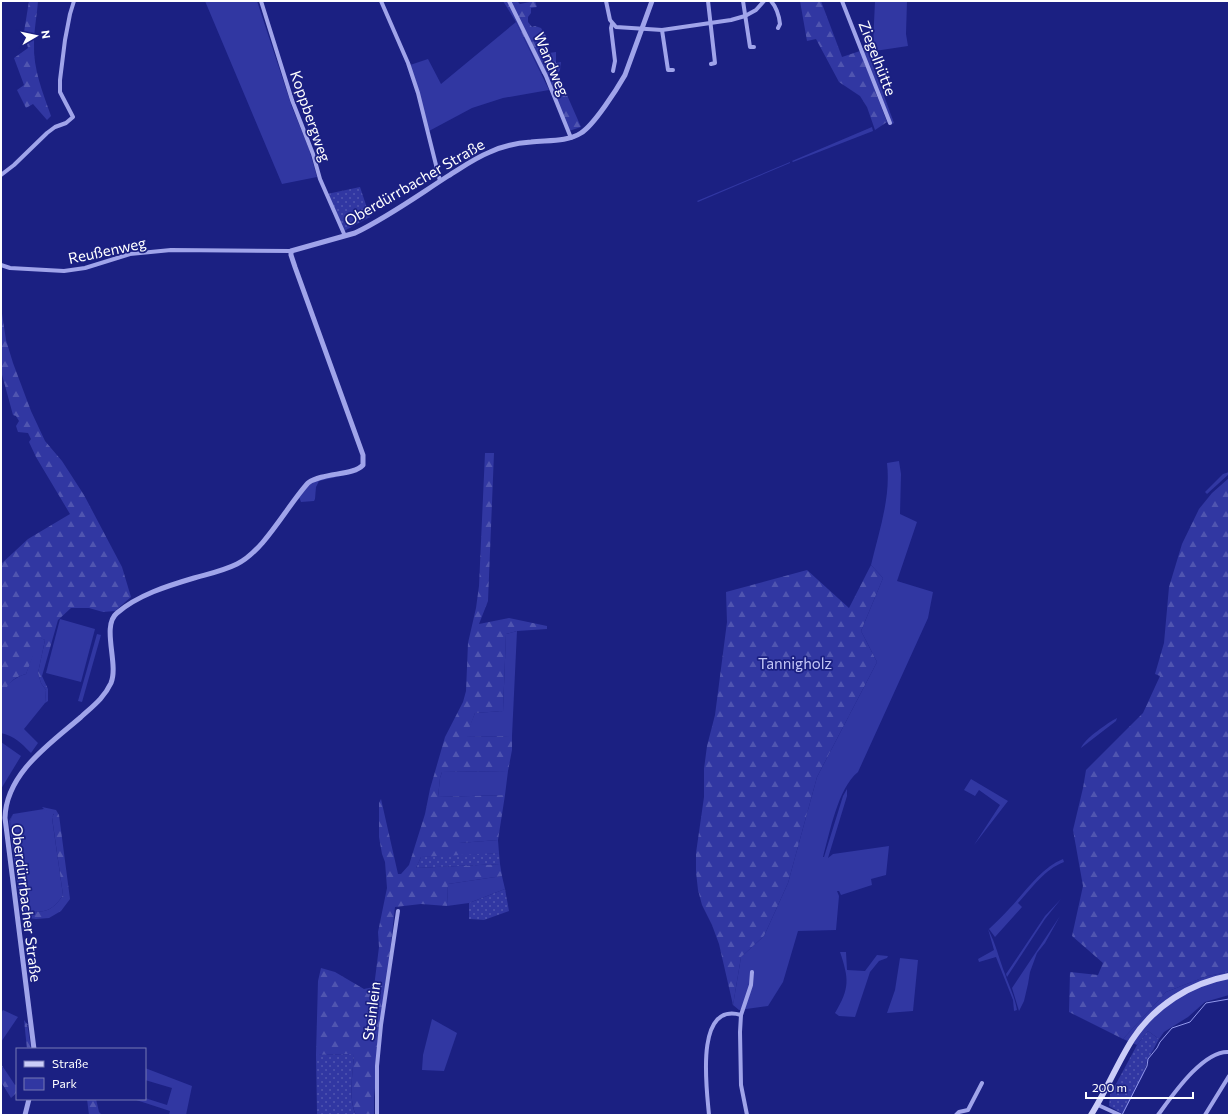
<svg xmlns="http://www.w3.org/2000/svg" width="1230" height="1116" viewBox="0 0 1230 1116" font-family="Commissioner,sans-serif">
<defs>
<pattern id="forest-firs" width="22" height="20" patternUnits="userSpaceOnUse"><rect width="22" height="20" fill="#3137a2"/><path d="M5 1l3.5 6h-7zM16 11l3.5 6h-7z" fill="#5055b0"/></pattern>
<pattern id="garden-dots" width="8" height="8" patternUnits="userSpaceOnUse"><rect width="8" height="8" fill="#3137a2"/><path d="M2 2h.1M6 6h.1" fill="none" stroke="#5055b0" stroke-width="1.8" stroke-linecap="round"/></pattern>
</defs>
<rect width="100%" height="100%" fill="#1b2082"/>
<!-- green -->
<g fill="#3137a2">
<path d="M 205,1 L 257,1 L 292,107 L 309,149 L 317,177 L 282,184 Z"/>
<path d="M 875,1 L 907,1 L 906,34 L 908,46 L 868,52 L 894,123 L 892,124 L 861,49 L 873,45 Z"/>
<path d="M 516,22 L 549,90 L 503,98 L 472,108 L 429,131 L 410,65 L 428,59 L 441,84 Z"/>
<path d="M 872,127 L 873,131 L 793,162 L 792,161 Z"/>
<path d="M 790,162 L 790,163 L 698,202 L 697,201 Z"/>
<path d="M 899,461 L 901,474 L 900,514 L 917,522 L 897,581 L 933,592 L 928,618 L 858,772 C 838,788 830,832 823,857 L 824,857 L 843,796 L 847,789 L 847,796 L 828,858 L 833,854 L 889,846 L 886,875 L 871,879 L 872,885 L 841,895 L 839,891 L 837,891 L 839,896 L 836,930 L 798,931 L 783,982 L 768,1006 L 739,1010 L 733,1005 L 741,957 L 764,936 L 788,883 L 817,777 L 877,662 L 861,631 L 883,578 L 871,565 C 879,531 891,498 887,463 Z"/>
<path d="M 359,472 L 319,481 L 316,487 L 315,499 L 314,501 L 301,502 L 299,497 L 313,481 Z"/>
<path d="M 1229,472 L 1229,474 L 1207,494 L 1205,492 L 1223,474 Z"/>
<path d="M 60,619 L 95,629 L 81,682 L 46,673 Z"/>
<path d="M 517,631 L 512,736 L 465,737 L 475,713 L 503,711 L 506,634 Z"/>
<path d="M 97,634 L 101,635 L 82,702 L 78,701 Z"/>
<path d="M 39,637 L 45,640 L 38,673 L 41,683 L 46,690 L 45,703 L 24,729 L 38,743 L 31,753 C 20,742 16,737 1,733 C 1,724 0,706 1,697 C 4,685 15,677 26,674 Z"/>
<path d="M 1117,718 L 1116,721 L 1081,748 C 1084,739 1109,722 1117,718 Z"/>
<path d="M 1,742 L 21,756 L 1,789 Z"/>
<path d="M 508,771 L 505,795 L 438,797 L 440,778 L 442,772 Z"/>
<path d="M 971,779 L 1008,801 L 974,845 L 1000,805 L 979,790 L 975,796 L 964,790 Z"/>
<path d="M 44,809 L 54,813 L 52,818 L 63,895 C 53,912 38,917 22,905 L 10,821 L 13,814 Z"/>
<path d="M 498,840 L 499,853 L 459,856 L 459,843 Z"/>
<path d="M 1063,859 L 1064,862 C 1045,869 1032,888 1018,903 L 1022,907 L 995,937 L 989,929 C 996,922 1003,916 1009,909 C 1025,892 1041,868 1063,859 Z"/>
<path d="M 502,876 L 505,889 L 469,903 L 447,906 L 448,884 Z"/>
<path d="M 1061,899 L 1045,919 L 1007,977 L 1006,974 L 1045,916 Z"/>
<path d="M 1060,916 L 1045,943 L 1037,953 L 1030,972 L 1028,984 L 1024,1001 L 1019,1011 L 1012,988 Z"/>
<path d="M 988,929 C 996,944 999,959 1005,974 C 1009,986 1015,997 1017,1010 L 1014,1011 L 1013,1000 L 996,957 L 979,962 L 978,959 L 994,950 Z"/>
<path d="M 840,952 L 846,952 L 847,970 L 865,971 L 877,955 L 888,956 L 887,958 L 879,961 L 870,972 L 855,1017 L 839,1016 L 835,1013 C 850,988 849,979 840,952 Z"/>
<path d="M 900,958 L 918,960 L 913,1011 L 887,1013 L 895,990 Z"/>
<path d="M 1229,972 L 1229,995 L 1205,1002 L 1188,1017 L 1164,1032 L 1159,1039 L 1148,1031 L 1137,1045 L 1123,1039 L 1166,992 L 1207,976 Z"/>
<path d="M 3,1010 L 18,1017 L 1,1042 L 1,1013 Z"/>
<path d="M 432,1019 L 457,1033 L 444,1071 L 422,1070 L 423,1055 Z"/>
<path d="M 145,1068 L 192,1086 L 186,1115 L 169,1115 L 170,1111 L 133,1099 L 145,1098 L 167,1105 L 172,1088 L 145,1080 Z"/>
</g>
<!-- forest -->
<g fill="url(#forest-firs)">
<path d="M 29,1 L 38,1 C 37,15 34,30 34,44 C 33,69 43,93 51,116 L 47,120 L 33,104 L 26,108 L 17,90 L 24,85 L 14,58 L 28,48 L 24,32 Z"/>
<path d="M 503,1 L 517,1 L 520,4 L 535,1 L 537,7 L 531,8 L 531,13 L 528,17 L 528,22 L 532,27 L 535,26 L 541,28 L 546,36 L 545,41 L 549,48 L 549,53 L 556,52 L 556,63 L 561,62 L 560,70 L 555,78 L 557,85 L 563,86 L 581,127 L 569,131 L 546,74 L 542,74 L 516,22 Z"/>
<path d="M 800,1 L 821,1 L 842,57 L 860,51 L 887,122 L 875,130 L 867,107 L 860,96 L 839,82 L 816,39 L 807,41 Z"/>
<path d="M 1,307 L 6,340 L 13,363 L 31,411 L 45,441 L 62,461 L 84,495 L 122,567 L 131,597 L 115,611 L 103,612 L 89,608 L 71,608 L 58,620 L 42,676 L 48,689 L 48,701 L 45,703 L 46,690 L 41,683 L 38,673 L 45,640 L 40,638 L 26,674 C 11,678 8,685 1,697 L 1,564 L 28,539 L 70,514 L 36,457 L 29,442 L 31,439 L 28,433 L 18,432 L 16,426 L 19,421 L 16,416 L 13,415 L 1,371 Z"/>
<path d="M 485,453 L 494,453 L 488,601 L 479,624 L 509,618 L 547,626 L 547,629 L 517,631 L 506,634 L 503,711 L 475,713 L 466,737 L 512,736 L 512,750 L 508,771 L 442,772 L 440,778 L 438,797 L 505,795 L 498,840 L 459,843 L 459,856 L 421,857 L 416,868 L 500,864 L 502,876 L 448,884 L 447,906 L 421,904 L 395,907 L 374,1097 L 374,1115 L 356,1115 C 348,1099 353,1072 354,1054 L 316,1055 L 318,981 L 321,968 L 335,972 L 364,989 L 374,987 L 379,947 L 378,932 L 387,888 L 385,862 L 382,854 L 379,837 L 379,803 L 381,799 L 398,874 L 401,874 L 409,865 L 425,814 L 430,789 L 445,737 L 463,702 L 466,691 L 468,643 L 476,608 L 479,586 Z"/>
<path d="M 1229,478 L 1229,972 L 1207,976 L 1166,992 L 1123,1039 L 1069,1012 L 1070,972 L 1098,975 L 1103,963 L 1072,936 L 1083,886 L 1073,830 L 1083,788 L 1086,770 L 1143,713 L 1160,676 L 1155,674 L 1164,643 L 1169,587 L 1182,544 L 1199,509 L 1212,493 Z"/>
<path d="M 871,565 L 883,578 L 861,631 L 877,662 L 817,777 L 788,883 L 764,936 L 741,957 L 733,1005 L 719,944 L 712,925 L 702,905 L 698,890 L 696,872 L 696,853 L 704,797 L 704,769 L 707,746 L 715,715 L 727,622 L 726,592 L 807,570 L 849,608 Z"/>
<path d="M 42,807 L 56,810 L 59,815 L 70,899 L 61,911 L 49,918 L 36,919 L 28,918 L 21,911 L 9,821 L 13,814 L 10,821 L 22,905 C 38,917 53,912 63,895 L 52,817 L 54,814 L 45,810 Z"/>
<path d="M 24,1020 L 28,1025 L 27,1025 L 28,1029 L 31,1049 L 27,1049 Z"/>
<path d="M 1,1064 L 15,1085 L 17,1084 L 17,1092 L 11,1098 L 1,1082 Z"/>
<path d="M 87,1099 L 96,1099 L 99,1112 L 102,1115 L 89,1115 Z"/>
</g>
<!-- garden -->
<g fill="url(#garden-dots)">
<path d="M 360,187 L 370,217 L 344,231 L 327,194 Z"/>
<path d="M 499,853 L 500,864 L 416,868 L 421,857 Z"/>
<path d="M 505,889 L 509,911 L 484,920 L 469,919 L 469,903 Z"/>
<path d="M 1148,1031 L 1159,1039 L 1147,1061 L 1143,1075 L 1123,1114 L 1109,1106 L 1110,1095 L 1137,1045 Z"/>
<path d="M 354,1054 C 353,1072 348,1099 356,1115 L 317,1115 L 316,1055 Z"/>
</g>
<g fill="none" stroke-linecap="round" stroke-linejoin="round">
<!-- stream -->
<path stroke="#9399ed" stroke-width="1" d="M 1122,1115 L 1147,1066 L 1148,1059 L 1157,1048 L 1160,1042 L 1172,1028 L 1190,1022 L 1206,1003 L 1229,999"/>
<!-- minor -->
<g stroke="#a0a4ea" stroke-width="4">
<path d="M 261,1 L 292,100 L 313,154 L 320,179 L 345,236"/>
<path d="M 381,1 L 408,63 L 418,93 L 440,181"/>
<path d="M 509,1 L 546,76 L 571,138"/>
<path d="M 606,1 L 610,20 L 616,27 L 662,30 L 731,20 L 745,16 L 756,10 L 764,1"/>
<path d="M 708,1 L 715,63 L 711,64"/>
<path d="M 743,1 L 750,47 L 754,47"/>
<path d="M 771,1 C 777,8 779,15 780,24 L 778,28"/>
<path d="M 842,1 L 890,123"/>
<path d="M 612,24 L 611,28 L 615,61 L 613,71"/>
<path d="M 662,30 L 668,70 L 673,70"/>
<path d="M 1,175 L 14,165 L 47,133 L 55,127 L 66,123 L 73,117 L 60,92 L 60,80 L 65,40 L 70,14 L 74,1"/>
<path d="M 1,265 L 10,268 L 64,271 L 85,268 L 130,254 L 171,250 L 291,251"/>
<path d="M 1098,1105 L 1120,1115"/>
<path d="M 377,1115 L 377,1066 L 381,1025 L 398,911"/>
<path d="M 709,1115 C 707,1091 694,1001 741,1015"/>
<path d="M 747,1115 L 741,1085 L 740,1032 L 741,1015 L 751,985 L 752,972"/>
<path d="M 956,1115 L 959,1112 L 968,1110 L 982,1083"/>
<path d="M 1158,1115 C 1172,1096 1203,1050 1229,1052"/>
<path d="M 1205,1115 L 1229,1076"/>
</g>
<!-- tertiary -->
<g stroke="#a0a4ea" stroke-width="5">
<path d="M 34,1049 L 5,818 C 6,773 51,743 81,717 C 93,706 104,698 111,683 C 119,664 101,626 117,613 C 138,595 167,586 194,578 C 208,574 223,571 237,564 C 264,551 287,506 308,483 C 323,472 353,476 363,465 L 363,455 L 295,267 L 291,255 L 291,251 L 355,233 C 388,217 417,196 448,176 C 461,168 475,158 490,152 C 503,146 517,143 531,142 C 547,140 567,142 581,133 C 594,125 617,89 625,75 L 652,1"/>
<path d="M 25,1115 L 29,1099"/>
</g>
<!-- secondary -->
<path stroke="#cbcdf8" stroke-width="6" d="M 1091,1115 C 1106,1091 1117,1064 1132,1040 C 1154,1006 1190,983 1229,976"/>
</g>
<g text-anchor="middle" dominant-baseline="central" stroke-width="3.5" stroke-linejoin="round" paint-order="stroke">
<!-- street labels -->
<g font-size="15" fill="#fff" stroke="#1b2082">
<text transform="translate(878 58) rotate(69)">Ziegelhütte</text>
<text transform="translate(552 64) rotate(67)">Wandweg</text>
<text transform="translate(311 116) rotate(71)">Koppbergweg</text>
<text transform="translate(414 182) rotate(-30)">Oberdürrbacher Straße</text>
<text transform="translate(107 250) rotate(-12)">Reußenweg</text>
<text transform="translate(27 903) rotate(83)">Oberdürrbacher Straße</text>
<text transform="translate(371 1011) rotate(-83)">Steinlein</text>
</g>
<!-- park labels -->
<g font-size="15" fill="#c4c7f8" stroke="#1b2082">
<text x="795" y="663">Tannigholz</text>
</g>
</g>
<!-- border -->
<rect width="1230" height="1116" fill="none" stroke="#ffffff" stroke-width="4"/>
<!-- legend -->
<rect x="16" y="1048" width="130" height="52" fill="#1b2082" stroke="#7679b4"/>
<rect x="24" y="1061" width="20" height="6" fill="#cbcdf8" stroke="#7679b4"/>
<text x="52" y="1068" font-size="12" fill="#ffffff">Straße</text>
<rect x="24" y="1078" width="20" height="12" fill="#3137a2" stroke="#7679b4"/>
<text x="52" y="1088" font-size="12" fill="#ffffff">Park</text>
<!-- north arrow -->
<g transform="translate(36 36) rotate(81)" stroke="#1b2082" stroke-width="3" paint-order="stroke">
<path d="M0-3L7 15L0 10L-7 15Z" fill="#ffffff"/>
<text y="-6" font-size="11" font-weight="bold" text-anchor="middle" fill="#ffffff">N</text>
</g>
<!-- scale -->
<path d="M1086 1092v6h107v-6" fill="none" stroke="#ffffff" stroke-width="2"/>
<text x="1092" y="1092" font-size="12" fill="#ffffff" stroke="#1b2082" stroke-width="3" paint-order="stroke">200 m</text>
</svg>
